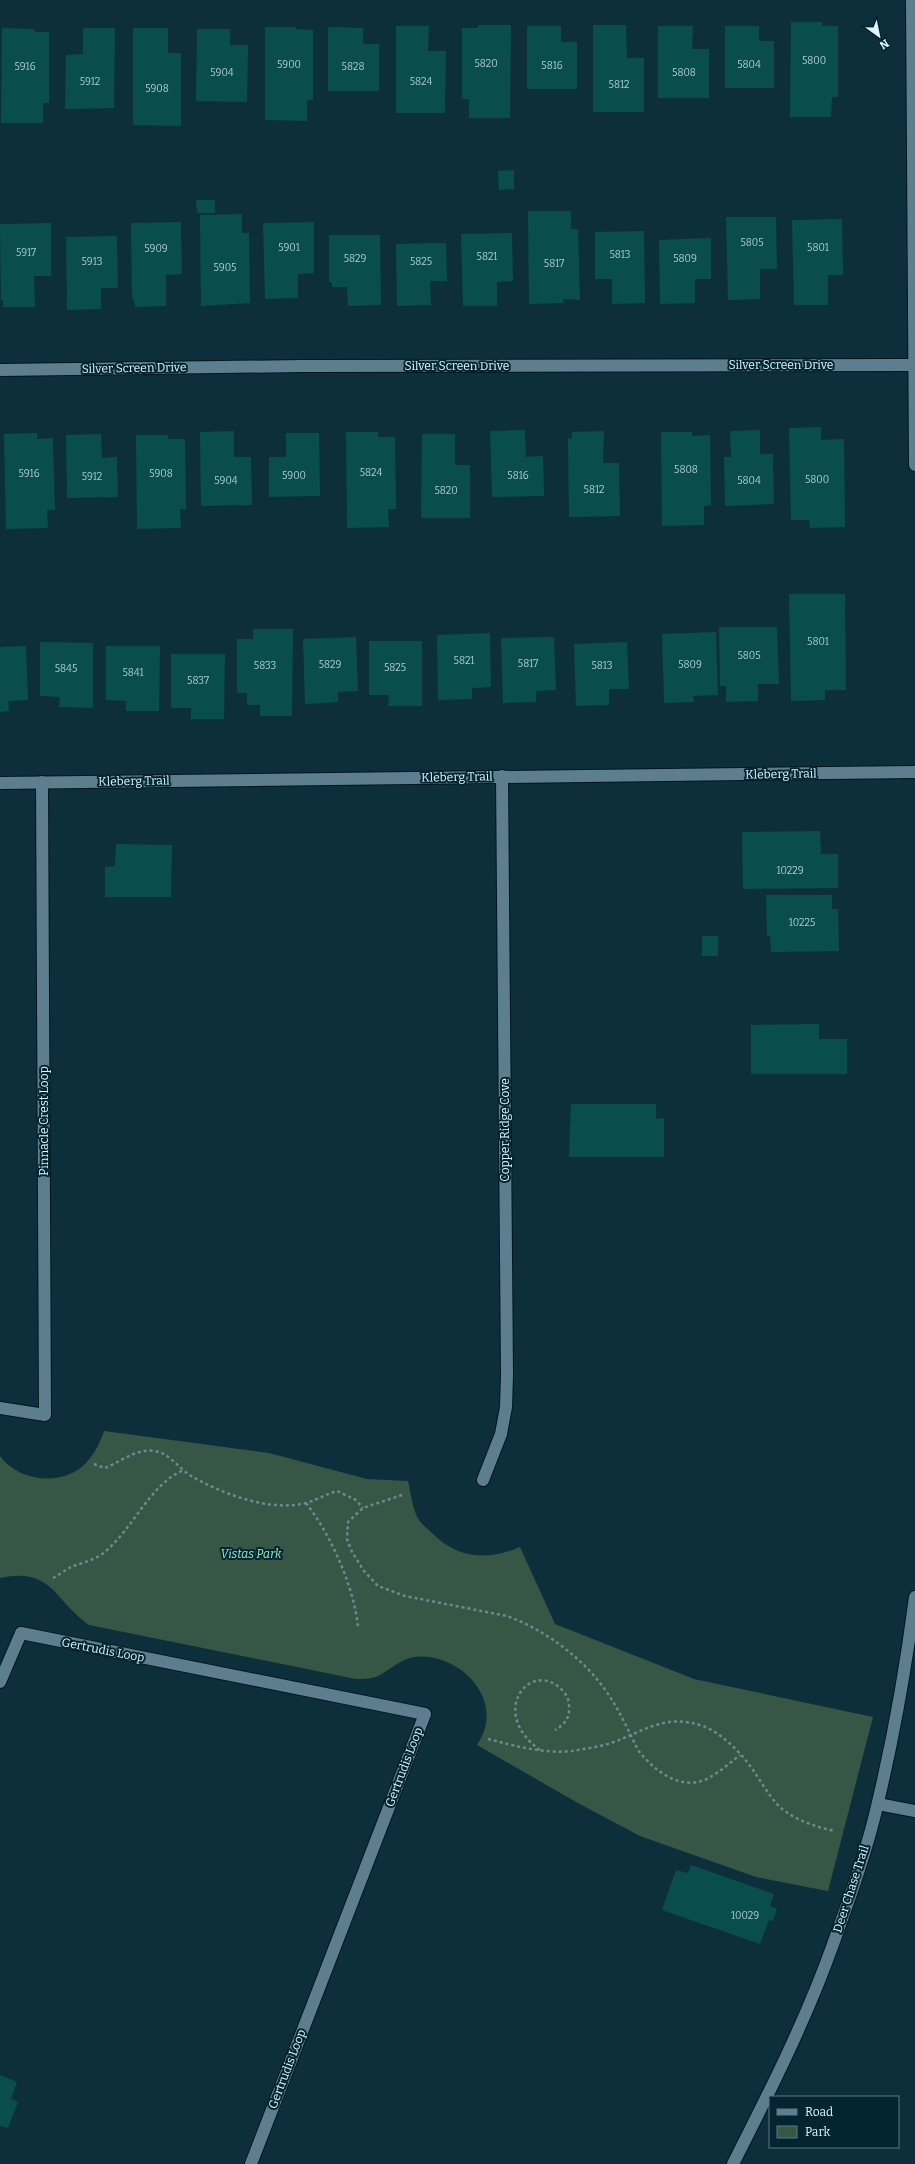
<svg xmlns="http://www.w3.org/2000/svg" width="915" height="2164" viewBox="0 0 915 2164" font-family="Bitter,serif">
<rect width="100%" height="100%" fill="#0d2f3c"/>
<!-- green -->
<path fill="#385645" d="M 104,1431 L 269,1453 L 367,1479 L 408,1481 C 411,1494 412,1509 419,1520 C 422,1525 428,1529 432,1533 C 458,1559 487,1561 520,1547 L 555,1624 L 694,1679 L 873,1717 L 828,1891 L 756,1877 L 640,1836 L 576,1802 L 477,1745 C 480,1740 482,1736 484,1731 C 498,1690 453,1652 415,1657 C 401,1659 392,1668 380,1675 C 373,1679 364,1679 356,1679 L 89,1625 C 54,1601 53,1567 0,1578 L 0,1456 C 19,1482 63,1487 86,1463 C 95,1453 100,1443 104,1431 Z"/>
<!-- building -->
<g fill="#094e4d">
<path d="M 791,22 L 822,22 L 822,26 L 838,26 L 838,97 L 832,97 L 831,117 L 790,117 Z"/>
<path d="M 478,25 L 511,25 L 510,118 L 469,118 L 469,99 L 462,99 L 462,28 L 478,28 Z"/>
<path d="M 593,25 L 626,25 L 627,58 L 644,58 L 644,112 L 593,112 Z"/>
<path d="M 396,26 L 429,26 L 428,51 L 446,51 L 445,113 L 396,113 Z"/>
<path d="M 527,26 L 561,26 L 561,42 L 577,42 L 577,89 L 527,89 Z"/>
<path d="M 658,26 L 693,26 L 692,49 L 709,49 L 709,98 L 658,98 Z"/>
<path d="M 725,26 L 759,26 L 759,41 L 774,41 L 774,88 L 725,88 Z"/>
<path d="M 265,27 L 296,27 L 296,29 L 313,30 L 313,100 L 307,100 L 307,121 L 265,120 Z"/>
<path d="M 328,27 L 363,28 L 363,44 L 379,44 L 379,91 L 328,91 Z"/>
<path d="M 2,28 L 34,29 L 35,32 L 49,32 L 49,103 L 43,103 L 43,123 L 1,123 Z"/>
<path d="M 83,28 L 115,28 L 114,108 L 65,109 L 66,55 L 83,54 Z"/>
<path d="M 133,28 L 168,28 L 168,53 L 181,53 L 181,126 L 133,125 Z"/>
<path d="M 197,29 L 230,29 L 230,45 L 248,45 L 247,102 L 196,101 Z"/>
<path d="M 514,170 L 514,189 L 499,190 L 498,171 Z"/>
<path d="M 196,200 L 215,200 L 215,213 L 197,213 Z"/>
<path d="M 528,211 L 571,211 L 571,229 L 578,229 L 580,300 L 563,299 L 563,303 L 529,304 Z"/>
<path d="M 242,214 L 242,233 L 249,233 L 250,303 L 201,306 L 200,215 Z"/>
<path d="M 726,217 L 776,217 L 777,269 L 760,269 L 760,299 L 728,300 Z"/>
<path d="M 842,219 L 843,275 L 828,275 L 828,305 L 794,305 L 792,220 Z"/>
<path d="M 181,222 L 182,274 L 166,275 L 166,306 L 135,307 L 134,299 L 132,299 L 131,223 Z"/>
<path d="M 314,222 L 314,273 L 298,274 L 298,298 L 265,299 L 263,223 Z"/>
<path d="M 51,223 L 51,276 L 34,276 L 35,307 L 3,307 L 3,300 L 1,300 L 0,224 Z"/>
<path d="M 644,231 L 645,303 L 612,304 L 612,279 L 595,279 L 595,232 Z"/>
<path d="M 512,233 L 513,281 L 497,282 L 497,306 L 463,306 L 461,234 Z"/>
<path d="M 329,235 L 380,235 L 381,305 L 348,306 L 347,287 L 332,287 L 332,282 L 329,282 Z"/>
<path d="M 117,236 L 118,288 L 101,288 L 101,309 L 67,310 L 66,237 Z"/>
<path d="M 711,238 L 711,279 L 695,279 L 695,303 L 660,304 L 659,240 Z"/>
<path d="M 446,243 L 447,281 L 430,281 L 431,305 L 397,306 L 396,244 Z"/>
<path d="M 821,427 L 821,440 L 844,439 L 845,527 L 810,528 L 809,520 L 791,520 L 789,428 Z"/>
<path d="M 525,430 L 526,457 L 543,456 L 544,496 L 492,497 L 490,431 Z"/>
<path d="M 760,430 L 760,454 L 773,454 L 774,504 L 725,506 L 724,457 L 731,457 L 730,431 Z"/>
<path d="M 234,431 L 234,457 L 251,457 L 252,505 L 201,506 L 200,432 Z"/>
<path d="M 604,431 L 603,463 L 619,463 L 620,516 L 569,517 L 568,439 L 572,438 L 572,432 Z"/>
<path d="M 346,432 L 378,432 L 378,437 L 395,437 L 396,509 L 388,509 L 389,527 L 347,528 Z"/>
<path d="M 661,432 L 692,432 L 692,436 L 710,435 L 711,505 L 704,506 L 704,525 L 662,526 Z"/>
<path d="M 37,433 L 37,439 L 53,438 L 55,510 L 47,510 L 48,528 L 6,529 L 4,434 Z"/>
<path d="M 286,433 L 319,433 L 320,496 L 269,497 L 269,457 L 286,457 Z"/>
<path d="M 101,434 L 102,458 L 117,457 L 118,497 L 67,498 L 66,435 Z"/>
<path d="M 422,434 L 455,434 L 455,465 L 470,465 L 470,518 L 421,518 Z"/>
<path d="M 136,435 L 168,435 L 168,439 L 185,439 L 186,509 L 180,509 L 181,528 L 137,529 Z"/>
<path d="M 789,594 L 845,594 L 846,690 L 825,690 L 825,700 L 791,701 Z"/>
<path d="M 719,627 L 777,627 L 779,684 L 758,684 L 758,701 L 726,702 L 726,686 L 720,686 Z"/>
<path d="M 253,629 L 293,629 L 292,716 L 260,716 L 260,705 L 247,705 L 247,693 L 237,693 L 237,639 L 253,639 Z"/>
<path d="M 716,632 L 718,695 L 693,696 L 694,702 L 664,703 L 662,634 Z"/>
<path d="M 490,633 L 491,687 L 472,688 L 472,699 L 438,700 L 437,635 Z"/>
<path d="M 356,637 L 358,691 L 338,692 L 338,702 L 305,704 L 303,639 Z"/>
<path d="M 554,637 L 556,690 L 536,691 L 536,702 L 503,703 L 501,638 Z"/>
<path d="M 369,641 L 422,641 L 422,706 L 388,706 L 389,695 L 369,695 Z"/>
<path d="M 40,642 L 93,643 L 93,708 L 59,707 L 60,697 L 40,696 Z"/>
<path d="M 627,642 L 629,689 L 609,689 L 609,705 L 576,706 L 574,644 Z"/>
<path d="M 26,646 L 28,700 L 8,701 L 9,711 L 0,712 L 0,647 Z"/>
<path d="M 106,646 L 160,646 L 159,711 L 126,711 L 126,701 L 106,700 Z"/>
<path d="M 171,654 L 225,654 L 224,719 L 191,719 L 191,708 L 171,708 Z"/>
<path d="M 820,831 L 821,854 L 838,854 L 838,888 L 743,889 L 742,832 Z"/>
<path d="M 116,844 L 172,845 L 171,897 L 105,897 L 105,867 L 115,866 Z"/>
<path d="M 766,895 L 832,895 L 832,909 L 838,909 L 839,951 L 771,952 L 770,936 L 767,937 Z"/>
<rect x="702" y="936" width="16" height="20"/>
<path d="M 819,1024 L 819,1039 L 847,1039 L 847,1074 L 751,1074 L 751,1025 Z"/>
<path d="M 571,1104 L 656,1104 L 656,1119 L 664,1118 L 664,1157 L 569,1157 Z"/>
<path d="M 691,1865 L 774,1894 L 770,1906 L 777,1909 L 773,1921 L 769,1920 L 760,1944 L 662,1910 L 676,1870 L 688,1873 Z"/>
<path d="M 0,2075 L 17,2082 L 11,2099 L 18,2102 L 8,2128 L 0,2126 Z"/>
</g>
<g fill="none" stroke-linecap="round" stroke-linejoin="round">
<!-- street casing -->
<g stroke="#00161f" stroke-width="14">
<g id="street">
<path d="M 912,0 L 915,465"/>
<path d="M 0,370 L 303,366 L 915,365"/>
<path d="M 0,783 L 915,772"/>
<path d="M 0,1408 L 45,1415 L 42,782"/>
<path d="M 483,1480 L 501,1434 L 506,1407 L 507,1375 L 502,776"/>
<path d="M 0,1682 L 21,1633 L 425,1714 L 251,2164"/>
<path d="M 878,1804 L 915,1811"/>
<path d="M 733,2164 C 769,2093 805,2022 832,1947 C 849,1900 867,1851 878,1802 C 894,1735 906,1666 915,1597"/>
</g>
</g>
<!-- path -->
<g stroke="#6e8994" stroke-width="2.5" stroke-dasharray="3 3" stroke-linecap="butt">
<path d="M 94,1464 L 105,1468 C 120,1462 137,1448 154,1451 C 170,1453 178,1468 191,1476 C 223,1494 269,1512 306,1503 C 317,1500 326,1494 337,1491 L 356,1500 L 363,1508"/>
<path d="M 402,1495 L 363,1508 L 348,1522 L 347,1539 L 352,1552 L 364,1571 L 378,1586 L 405,1596 L 507,1616 C 545,1630 583,1658 606,1691 C 619,1709 628,1730 638,1750 C 655,1772 684,1794 712,1776 C 722,1770 731,1762 740,1755"/>
<path d="M 306,1503 C 331,1535 354,1587 358,1627"/>
<path d="M 53,1578 C 59,1575 65,1570 71,1567 C 81,1563 92,1561 102,1554 C 132,1532 149,1484 184,1470"/>
<path d="M 488,1739 C 516,1746 543,1754 572,1751 C 585,1749 598,1747 611,1743 C 645,1731 665,1713 703,1726 C 722,1733 742,1754 753,1770 C 762,1783 770,1798 782,1809 C 798,1821 816,1827 835,1831"/>
<path d="M 540,1750 C 487,1712 531,1658 562,1690 C 566,1694 569,1699 569,1706 C 570,1718 565,1724 555,1730"/>
</g>
<!-- street -->
<use href="#street" stroke="#5c7e8e" stroke-width="12"/>
</g>
<g text-anchor="middle" dominant-baseline="central" stroke-width="4" stroke-linejoin="round" paint-order="stroke">
<!-- number labels -->
<g font-size="10" fill="#accbd1">
<text x="814" y="61">5800</text>
<text x="486" y="64">5820</text>
<text x="289" y="65">5900</text>
<text x="749" y="65">5804</text>
<text x="552" y="66">5816</text>
<text x="25" y="67">5916</text>
<text x="353" y="67">5828</text>
<text x="222" y="73">5904</text>
<text x="684" y="73">5808</text>
<text x="90" y="82">5912</text>
<text x="421" y="82">5824</text>
<text x="619" y="85">5812</text>
<text x="157" y="89">5908</text>
<text x="752" y="243">5805</text>
<text x="289" y="248">5901</text>
<text x="818" y="248">5801</text>
<text x="156" y="249">5909</text>
<text x="26" y="253">5917</text>
<text x="620" y="255">5813</text>
<text x="487" y="257">5821</text>
<text x="355" y="259">5829</text>
<text x="685" y="259">5809</text>
<text x="92" y="262">5913</text>
<text x="421" y="262">5825</text>
<text x="554" y="264">5817</text>
<text x="225" y="268">5905</text>
<text x="686" y="470">5808</text>
<text x="371" y="473">5824</text>
<text x="29" y="474">5916</text>
<text x="161" y="474">5908</text>
<text x="294" y="476">5900</text>
<text x="518" y="476">5816</text>
<text x="92" y="477">5912</text>
<text x="817" y="480">5800</text>
<text x="226" y="481">5904</text>
<text x="749" y="481">5804</text>
<text x="594" y="490">5812</text>
<text x="446" y="491">5820</text>
<text x="818" y="642">5801</text>
<text x="749" y="656">5805</text>
<text x="464" y="661">5821</text>
<text x="528" y="664">5817</text>
<text x="330" y="665">5829</text>
<text x="690" y="665">5809</text>
<text x="265" y="666">5833</text>
<text x="602" y="666">5813</text>
<text x="395" y="668">5825</text>
<text x="66" y="669">5845</text>
<text x="133" y="673">5841</text>
<text x="198" y="681">5837</text>
<text x="790" y="871">10229</text>
<text x="802" y="923">10225</text>
<text x="745" y="1916">10029</text>
</g>
<!-- street labels -->
<g font-size="12" fill="#e2f5fd" stroke="#032532">
<text x="781" y="365">Silver Screen Drive</text>
<text x="457" y="366">Silver Screen Drive</text>
<text transform="translate(134 368) rotate(-1)">Silver Screen Drive</text>
<text transform="translate(781 774) rotate(-1)">Kleberg Trail</text>
<text transform="translate(457 777) rotate(-1)">Kleberg Trail</text>
<text transform="translate(134 781) rotate(-1)">Kleberg Trail</text>
<text transform="translate(44 1121) rotate(-90)">Pinnacle Crest Loop</text>
<text transform="translate(505 1130) rotate(-90)">Copper Ridge Cove</text>
<text transform="translate(103 1650) rotate(11)">Gertrudis Loop</text>
<text transform="translate(404 1767) rotate(-69)">Gertrudis Loop</text>
<text transform="translate(851 1889) rotate(-72)">Deer Chase Trail</text>
<text transform="translate(287 2069) rotate(-69)">Gertrudis Loop</text>
</g>
<!-- park labels -->
<g font-size="12" font-style="italic" fill="#a0e8bf" stroke="#032532">
<text x="251" y="1554">Vistas Park</text>
</g>
</g>
<!-- legend -->
<rect x="769" y="2096" width="130" height="52" fill="#032532" stroke="#5c7883"/>
<rect x="777" y="2109" width="20" height="6" fill="#5c7e8e" stroke="#5c7883"/>
<text x="805" y="2116" font-size="12" fill="#e2f5fd">Road</text>
<rect x="777" y="2126" width="20" height="12" fill="#385645" stroke="#5c7883"/>
<text x="805" y="2136" font-size="12" fill="#e2f5fd">Park</text>
<!-- north arrow -->
<g transform="translate(879 36) rotate(147)" stroke="#032532" stroke-width="3" paint-order="stroke">
<path d="M0-3L7 15L0 10L-7 15Z" fill="#e2f5fd"/>
<text y="-6" font-size="11" font-weight="bold" text-anchor="middle" fill="#e2f5fd">N</text>
</g>
</svg>
